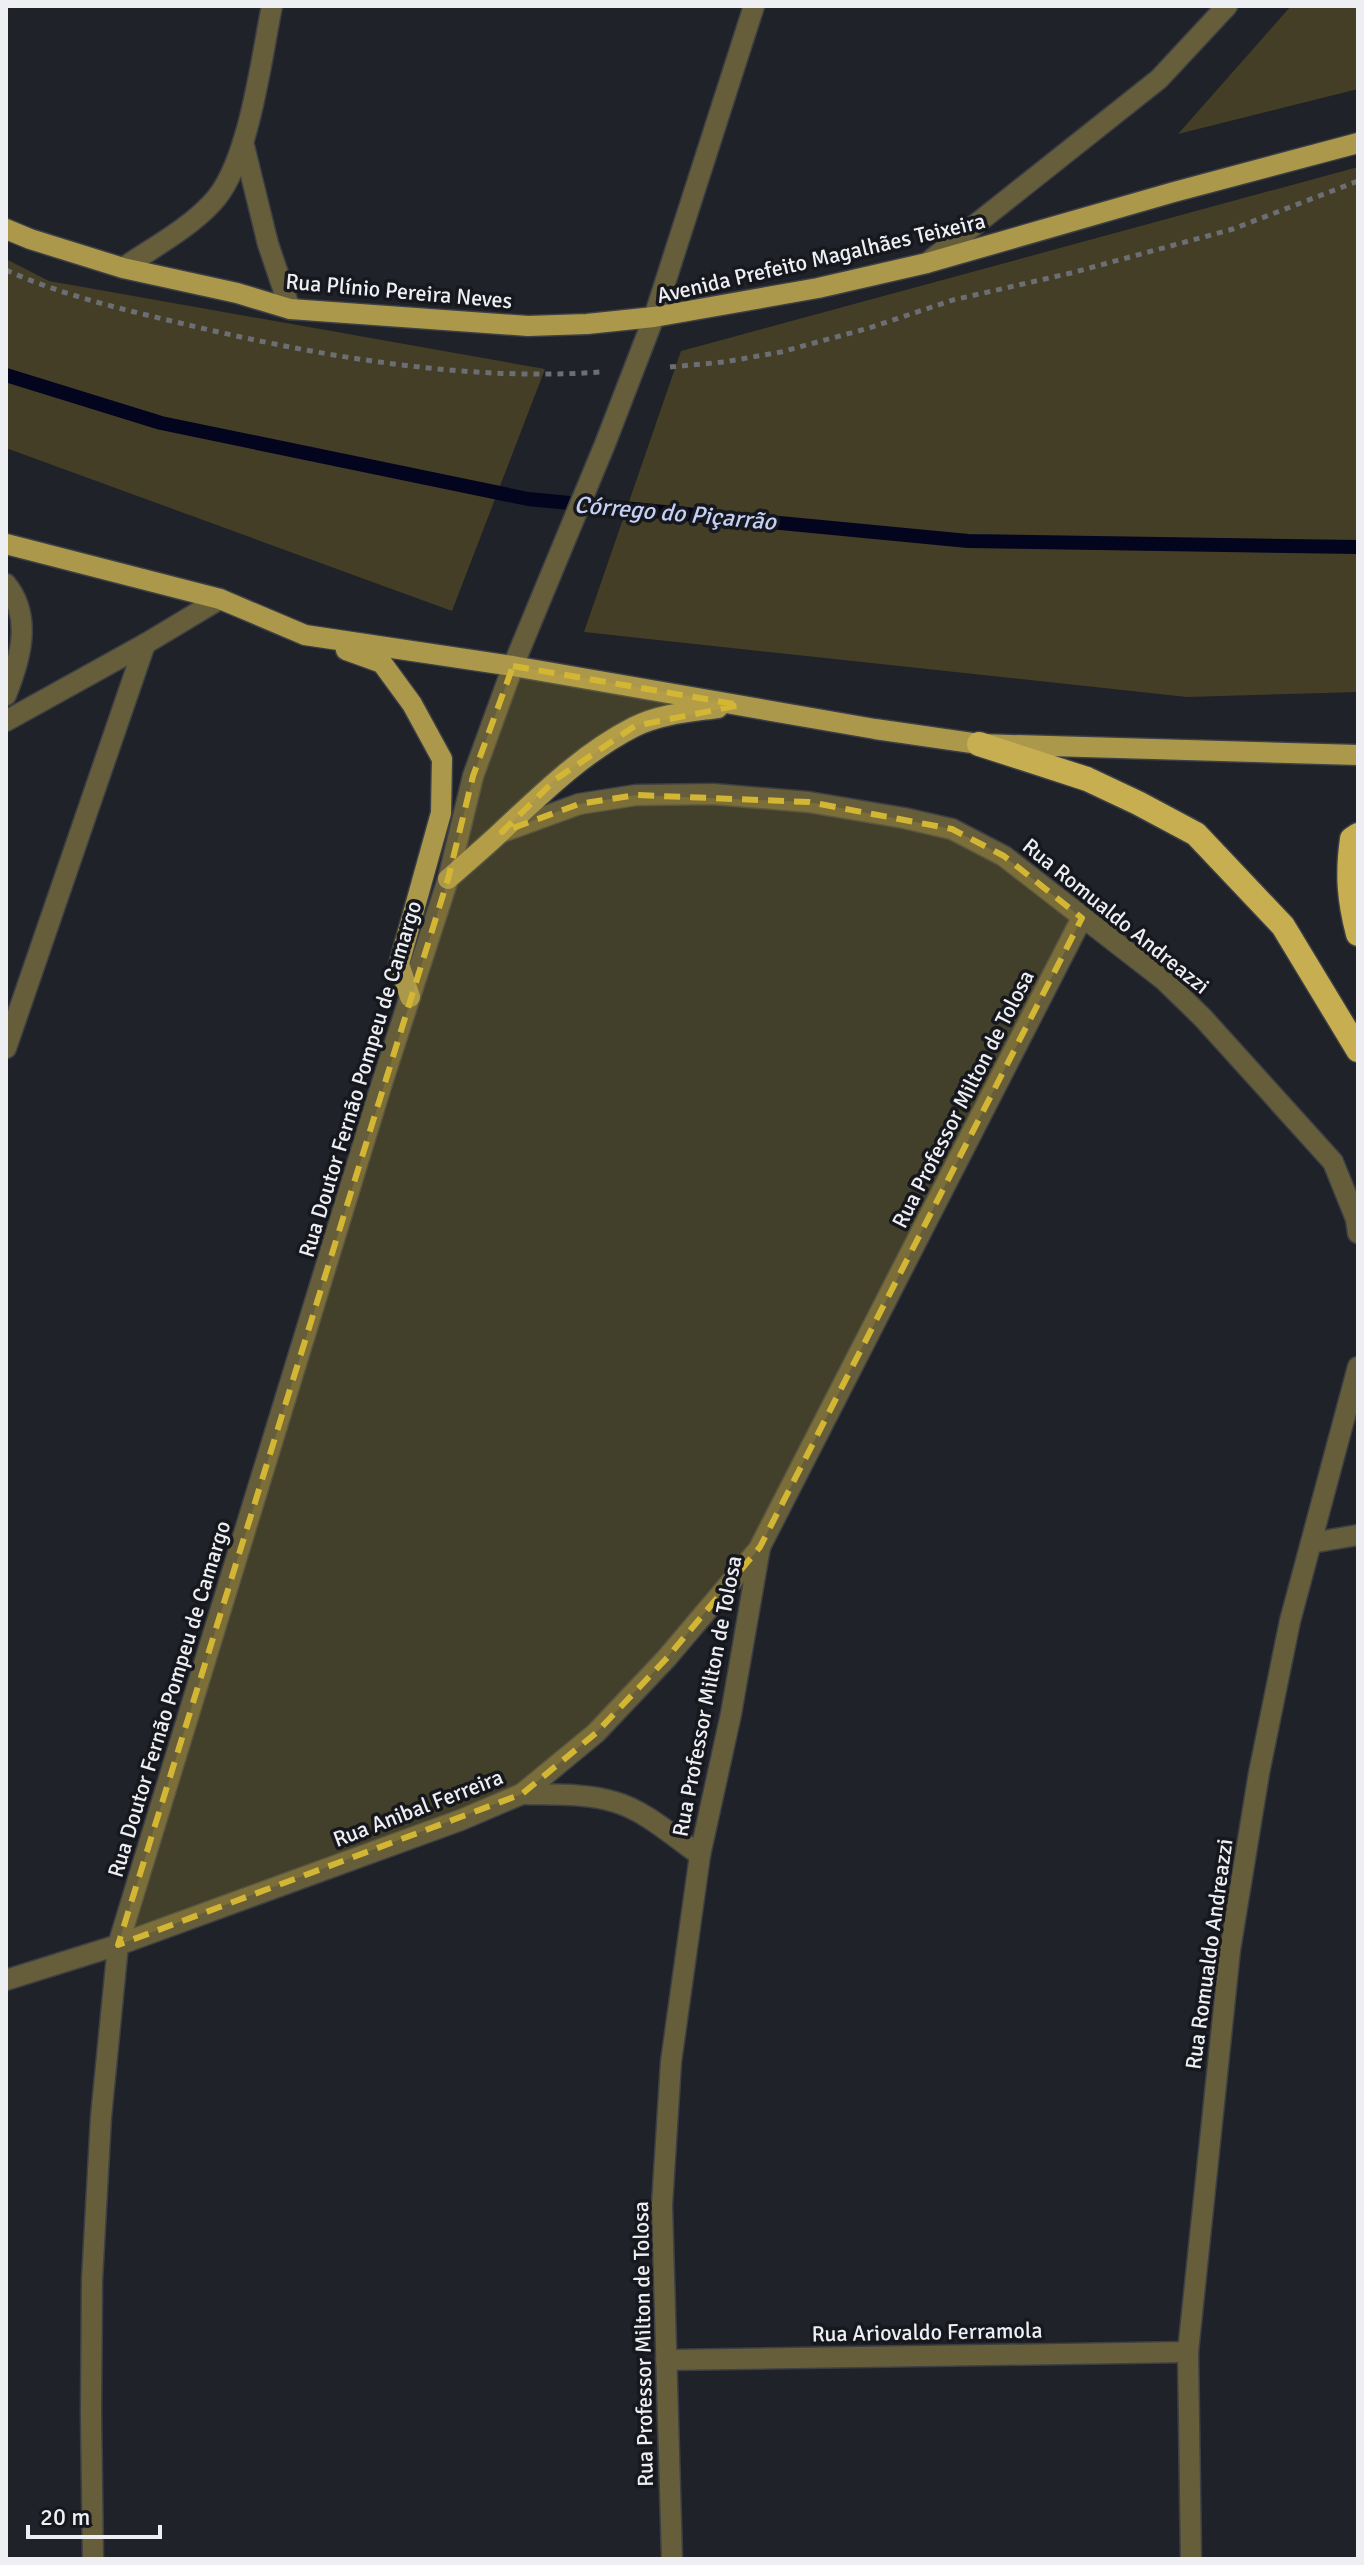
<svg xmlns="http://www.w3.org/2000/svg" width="1364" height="2565" viewBox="0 0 1364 2565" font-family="Signika,sans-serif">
<rect width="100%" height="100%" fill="#1f2228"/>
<!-- green -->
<g fill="#443e26">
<path d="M 1291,6 L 1358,6 L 1358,89 L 1178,134 Z"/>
<path d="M 1358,167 L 1358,692 L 1187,697 L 584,632 L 681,351 Z"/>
<path d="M 6,259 L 49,281 L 545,369 L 452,611 L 6,448 Z"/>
</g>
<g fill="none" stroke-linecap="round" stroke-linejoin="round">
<!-- stream -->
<path stroke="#03051f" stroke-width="14" d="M 6,375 L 161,423 L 528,499 L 968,541 L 1358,547"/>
<!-- minor casing -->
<g stroke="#3c3f44" stroke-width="23">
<g id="minor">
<path d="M 243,142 L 268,244 L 290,309"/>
<path d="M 927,263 L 1159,79 L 1227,6"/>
<path d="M 123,268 C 152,248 188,229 212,203 C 249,165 261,59 272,6"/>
<path d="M 6,584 C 33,617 20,660 6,695"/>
<path d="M 6,721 L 145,644 L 220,599"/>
<path d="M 502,832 L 579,804 L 636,795 L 713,794 L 809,802 L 904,818 L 952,829 L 1004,856 L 1164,980 L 1203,1018 L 1333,1162 L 1356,1219 L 1358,1233"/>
<path d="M 6,1048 L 145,644"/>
<path d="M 1311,1543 L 1358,1535"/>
<path d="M 522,1794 C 552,1795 586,1793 615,1802 C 646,1811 674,1837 700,1855"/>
<path d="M 6,1980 L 118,1945 L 461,1820 L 522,1794 L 596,1733 L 666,1659 L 760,1548"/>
<path d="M 666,2360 L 1188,2352"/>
<path d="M 93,2559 L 91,2414 L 92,2280 L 101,2117 L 118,1945 L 381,1086 L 448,879 L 473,776 L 513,666 L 605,444 L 654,317 L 754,6"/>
<path d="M 672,2559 L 662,2205 L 671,2062 L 700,1855 L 731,1714 L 760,1547 L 1082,918"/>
<path d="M 1191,2559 L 1188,2352 L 1230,1950 L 1259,1773 L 1290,1621 L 1358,1367"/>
</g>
</g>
<!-- major casing -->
<g stroke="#3c3f44" stroke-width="23">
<g id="major">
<path d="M 6,229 L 30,239 L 123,268 L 237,293 L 290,309 L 528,326 L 587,324 L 654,317 L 818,288 L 927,263 L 1174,192 L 1358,143"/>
<path d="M 6,544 L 220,599 L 305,635 L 513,666 L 875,729 L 979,744 L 1358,755"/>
<path d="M 346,650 L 382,663 L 412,704 L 442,759 L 441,813 L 399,964 L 410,997"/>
<path d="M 448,879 C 466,863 485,847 503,830 C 544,792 583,753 634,727 C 660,714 689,712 718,708"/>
</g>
</g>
<!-- highway casing -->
<g stroke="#3c3f44" stroke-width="27">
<g id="highway">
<path d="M 979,744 L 1087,779 L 1138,803 L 1196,834 L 1283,926 L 1358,1050"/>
<path d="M 1358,835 L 1352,839 C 1347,874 1349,900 1358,934"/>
</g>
</g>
<!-- path -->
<g stroke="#6b6e73" stroke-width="5" stroke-dasharray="6 6" stroke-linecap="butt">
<path d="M 6,270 C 61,295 121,309 180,323 C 313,355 463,382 600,372"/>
<path d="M 670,367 L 724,362 L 781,352 L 869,328 L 953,300 L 1071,273 L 1233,229 L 1358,181"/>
</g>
<!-- minor -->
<use href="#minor" stroke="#665d3a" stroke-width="20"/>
<!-- major -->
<use href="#major" stroke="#ac984b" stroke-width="20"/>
<!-- highway -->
<use href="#highway" stroke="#c7af51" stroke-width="24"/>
</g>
<!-- marked area -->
<path fill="#d4b635" fill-opacity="0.2" stroke="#d4b635" stroke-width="6" stroke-dasharray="16 10" stroke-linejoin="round" d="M 513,666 L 740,705 L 635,726 L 556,779 L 502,832 L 579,804 L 636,795 L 809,802 L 952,829 L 1004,856 L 1082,918 L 760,1547 L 666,1659 L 596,1733 L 522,1794 L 118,1945 L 448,879 L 473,776 Z"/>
<g text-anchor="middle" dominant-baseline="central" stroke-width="7" stroke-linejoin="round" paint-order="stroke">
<!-- street labels -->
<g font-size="22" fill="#edeff3" stroke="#16181e">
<text transform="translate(821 258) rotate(-13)">Avenida Prefeito Magalhães Teixeira</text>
<text transform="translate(399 291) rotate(5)">Rua Plínio Pereira Neves</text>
<text transform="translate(1116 916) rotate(39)">Rua Romualdo Andreazzi</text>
<text transform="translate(360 1079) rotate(-73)">Rua Doutor Fernão Pompeu de Camargo</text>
<text transform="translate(963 1099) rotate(-63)">Rua Professor Milton de Tolosa</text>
<text transform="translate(707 1696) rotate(-79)">Rua Professor Milton de Tolosa</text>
<text transform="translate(169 1699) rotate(-73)">Rua Doutor Fernão Pompeu de Camargo</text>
<text transform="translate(418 1808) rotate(-21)">Rua Anibal Ferreira</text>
<text transform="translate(1209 1954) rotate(-82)">Rua Romualdo Andreazzi</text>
<text transform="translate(927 2332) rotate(-1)">Rua Ariovaldo Ferramola</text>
<text transform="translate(643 2344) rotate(-91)">Rua Professor Milton de Tolosa</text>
</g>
<!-- water labels -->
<g font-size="24" font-style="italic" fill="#c4d0f5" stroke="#16181e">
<text transform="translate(675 513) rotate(5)">Córrego do Piçarrão</text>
</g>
</g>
<!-- border -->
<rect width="1364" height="2565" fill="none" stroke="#edeff3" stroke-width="16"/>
<!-- scale -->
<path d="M28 2525v12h132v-12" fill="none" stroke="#edeff3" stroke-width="4"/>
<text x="40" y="2525" font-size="24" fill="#edeff3" stroke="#16181e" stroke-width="6" paint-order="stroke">20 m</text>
</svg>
